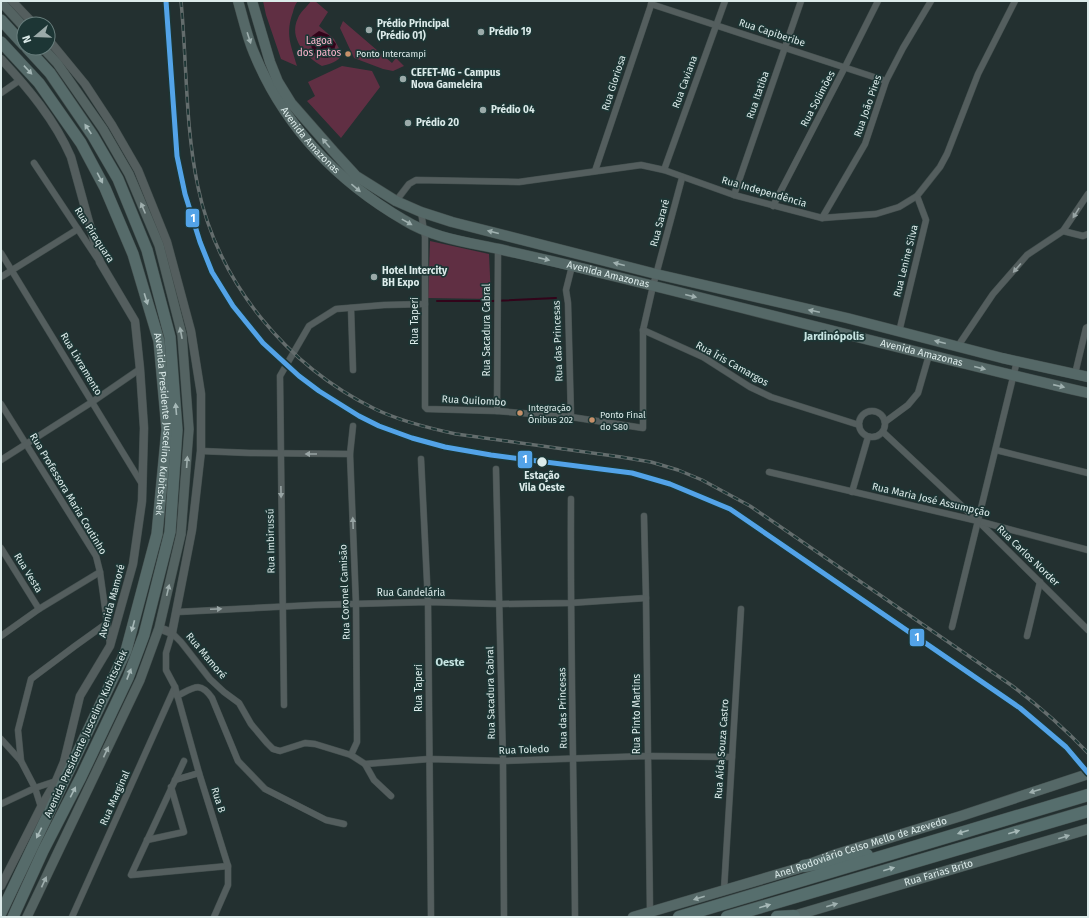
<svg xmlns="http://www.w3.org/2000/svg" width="1089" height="918" viewBox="0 0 1089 918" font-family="'Fira Sans',sans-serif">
<rect width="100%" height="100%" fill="#233030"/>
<!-- green -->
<g fill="#602f43">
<path d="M 263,1 L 298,1 C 295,4 294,8 293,12 C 285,34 291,45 297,66 L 281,59 L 266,15 Z"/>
<path d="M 311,1 L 315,1 L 328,12 L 319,26 L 334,39 L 342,54 C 339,62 329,64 322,66 C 306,57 288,38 298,18 C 300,12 307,7 311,1 Z"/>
<path d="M 343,21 L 392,63 L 396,58 L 404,66 L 393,71 L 383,69 L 354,58 L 340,28 Z"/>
<path d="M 342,66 L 372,71 L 380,87 L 341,138 L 307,101 L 315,96 L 308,82 Z"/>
<path d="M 430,241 L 489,254 L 491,299 L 428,298 Z"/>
</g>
<!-- water -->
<path fill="#32041a" d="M 319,31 L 329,35 L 336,44 L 334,50 L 328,58 C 314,58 309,50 312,36 Z"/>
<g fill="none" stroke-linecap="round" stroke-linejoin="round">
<!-- stream -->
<path stroke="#32041a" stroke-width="2" d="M 437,301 L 492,301 L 556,298"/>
<!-- minor casing -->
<g stroke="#424e4d" stroke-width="7">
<g id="minor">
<path d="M 651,4 L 886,81"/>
<path d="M 1,93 L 20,80"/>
<path d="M 34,163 L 97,258"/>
<path d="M 664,170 L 725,1"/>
<path d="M 595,171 L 652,2"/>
<path d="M 734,195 L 801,1"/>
<path d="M 396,201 L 409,184 L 416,180 L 519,182 L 641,165 L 664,170 L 734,195 L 822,218 L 876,214 L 899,207 L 917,196 L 940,167 L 947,154 L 978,74 L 1015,1"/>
<path d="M 773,206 L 845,67 L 878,1"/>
<path d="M 421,212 L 425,237 L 425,407 L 427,409 L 497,411 L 571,417 L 643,428 L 643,330 L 653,286 L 682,178"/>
<path d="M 822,218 L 865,144 L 886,81 L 903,48 L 931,1"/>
<path d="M 1063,231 L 1083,236 L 1088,234"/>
<path d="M 1,253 L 142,484"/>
<path d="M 1,277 L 78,229"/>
<path d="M 351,308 L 353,370"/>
<path d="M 643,330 L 703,357 L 750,387 L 771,397 L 859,425"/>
<path d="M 899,332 L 926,220 L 917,196"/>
<path d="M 958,346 L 993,294 L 1027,255 L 1063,231 L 1088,194"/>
<path d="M 1075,374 L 1086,328 L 1088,327"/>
<path d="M 1,404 L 96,556 L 100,572 L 110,644"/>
<path d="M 497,411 L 498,249"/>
<circle cx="872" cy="424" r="13"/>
<path d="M 571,417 L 568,303 L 566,290 L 572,266"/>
<path d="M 885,422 L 908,405 L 918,393 L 929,355"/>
<path d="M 883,432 L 978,521 L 1088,630"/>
<path d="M 996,450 L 1088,473"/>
<path d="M 201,451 L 250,453 L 350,454"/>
<path d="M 421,459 L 428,602 L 431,917"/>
<path d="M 1,460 L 92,402 L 140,369"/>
<path d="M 496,469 L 503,761 L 504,917"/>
<path d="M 769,472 L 978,521 L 1088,550"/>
<path d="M 852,492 L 868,437"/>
<path d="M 571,499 C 570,638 574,778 575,917"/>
<path d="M 644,516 L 646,598 L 650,912"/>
<path d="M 1,548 L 39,609"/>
<path d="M 177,612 L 314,605 L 428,602 L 500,604 L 570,603 L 646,598"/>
<path d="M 952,627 L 1017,361"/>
<path d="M 1,636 L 39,609 L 100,572"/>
<path d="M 1027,636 L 1040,582"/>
<path d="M 177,696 C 193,688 200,680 212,698 L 238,761 L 265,789 L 326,820 L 344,824"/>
<path d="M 284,705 L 280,376 L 309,326 L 336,309 L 384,305 L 425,304"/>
<path d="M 1,739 L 21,761 L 35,788 L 41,807"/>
<path d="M 351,755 L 357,742 L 357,733 L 356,604 L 350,454 L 353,426"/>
<path d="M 21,761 L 18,730 L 31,679 L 75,646 L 107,623"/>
<path d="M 184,761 L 131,875 L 228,866"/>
<path d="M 365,764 L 429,759 L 503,761 L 647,756 L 732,757"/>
<path d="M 175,780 L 199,773"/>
<path d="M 1,804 L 35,788 L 56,781"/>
<path d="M 147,840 L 184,832 L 171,787"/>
<path d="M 724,890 L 741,609"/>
<path d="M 72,917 L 175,687"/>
<path d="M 214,917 L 228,885 L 228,866 L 199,773 L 175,687 L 166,670 L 166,653 L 172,633 L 181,642 L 210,679 L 224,692 L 239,703 L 251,724 L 267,743 L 273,749 L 280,751 L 305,743 L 315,744 L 351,755 L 365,764 L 374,780 L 391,796"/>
</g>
</g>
<!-- tertiary casing -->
<g stroke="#424e4d" stroke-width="9">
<g id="tertiary">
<path d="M 12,1 L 34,24"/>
<path d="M 48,39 L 85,84 L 112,125 L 138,170 L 167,242 L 191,331 L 201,394 L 201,451 L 192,530 L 172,633 L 159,628"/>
<path d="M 1,59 C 28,88 55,120 71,157 L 100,262 L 135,321 L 140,369 L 144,428 L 142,501 L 133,564 L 110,646 L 80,696 L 64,762 L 56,781 L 41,807 L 1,886"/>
</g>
</g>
<!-- secondary casing -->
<g stroke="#424e4d" stroke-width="10">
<g id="secondary">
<path d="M 1,2 L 24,27"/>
<path d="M 27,917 L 140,680 L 159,628 L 181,534 L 189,429 L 182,335 L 159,245 L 129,174 L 103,129 L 57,63 L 43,48"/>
</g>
</g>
<!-- primary casing -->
<g stroke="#424e4d" stroke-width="11">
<g id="primary">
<path id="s1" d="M 238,1 C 243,18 247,37 254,53 C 284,126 337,181 404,220 C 433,238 466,242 499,249 C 534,257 570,265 605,274 C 766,313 927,356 1088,393"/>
<path d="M 252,1 L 270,62 L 278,82 L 291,103 L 334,152 L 356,176 L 396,201 L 421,212 L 452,222 L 656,274 L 847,318 L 1002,358 L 1088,377"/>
<path id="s2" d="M 633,917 L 796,869 L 837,854 L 961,816 L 1088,774"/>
<path id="s3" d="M 790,917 L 1088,829"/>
</g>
</g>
<!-- trunk casing -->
<g stroke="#424e4d" stroke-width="12">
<g id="trunk">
<path d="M 1,20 L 24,45"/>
<path id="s4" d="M 1,42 L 39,83 L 81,143 L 105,188 L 133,254 L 159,341 L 167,429 L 157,534 L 126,651 L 1,913"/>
<path d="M 13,917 L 43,851 L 81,777 L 128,678 L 144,635 L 170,532 L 177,430 L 170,337 L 147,250 L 118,179 L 93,136 L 50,73 L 27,48"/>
</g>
</g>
<!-- motorway casing -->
<g stroke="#424e4d" stroke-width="13">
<g id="motorway">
<path d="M 804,866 L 867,855"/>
<path d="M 679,917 L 1088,795"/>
<path d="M 727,917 L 1088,811"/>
<path d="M 777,917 L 794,916"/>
</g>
</g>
<!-- minor -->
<use href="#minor" stroke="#545e5e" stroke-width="6"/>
<!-- tertiary -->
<use href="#tertiary" stroke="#545e5e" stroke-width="8"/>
<!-- secondary -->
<use href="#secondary" stroke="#546362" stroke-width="9"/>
<!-- primary -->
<use href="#primary" stroke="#556867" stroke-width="10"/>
<!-- trunk -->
<use href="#trunk" stroke="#566b6a" stroke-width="11"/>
<!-- motorway -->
<use href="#motorway" stroke="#566e6d" stroke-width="12"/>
<!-- rail casing -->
<g stroke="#646d6d" stroke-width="3.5">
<path id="rail" d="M 181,1 C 187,63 185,126 198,187 C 218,283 287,366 375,409 C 400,421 428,428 456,434 L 621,457 L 651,462 L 678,470 L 702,480 L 750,506 L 1011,685 C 1039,706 1064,728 1088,753"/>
</g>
<!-- rail -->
<use href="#rail" stroke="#1d3635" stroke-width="2" stroke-dasharray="6" stroke-linecap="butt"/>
<!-- metro-1 casing -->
<g stroke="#1d3635" stroke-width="8">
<path id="metro-1" d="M 166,1 L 177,156 L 185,194 L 200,242 L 212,272 L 233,306 L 263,343 L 299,376 L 319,391 L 359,416 L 379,426 L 412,438 L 445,447 L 491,455 L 632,473 L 670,484 L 730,509 L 1020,708 L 1066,747 L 1088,773"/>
</g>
<!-- metro-1 -->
<use href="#metro-1" stroke="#53a3e8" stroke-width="5"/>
</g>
<!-- one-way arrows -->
<defs><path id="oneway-solid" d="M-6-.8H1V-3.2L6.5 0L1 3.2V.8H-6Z"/></defs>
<g fill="#9fb0af">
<use href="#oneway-solid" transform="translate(249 38) rotate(72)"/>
<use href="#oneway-solid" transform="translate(326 143) rotate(-130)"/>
<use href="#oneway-solid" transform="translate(356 188) rotate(40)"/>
<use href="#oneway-solid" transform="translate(407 222) rotate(29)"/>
<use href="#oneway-solid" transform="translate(493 232) rotate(-166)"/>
<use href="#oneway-solid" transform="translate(544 259) rotate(13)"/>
<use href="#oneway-solid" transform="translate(619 264) rotate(-166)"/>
<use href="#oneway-solid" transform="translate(691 296) rotate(14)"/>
<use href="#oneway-solid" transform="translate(814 311) rotate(-168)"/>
<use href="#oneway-solid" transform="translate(940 342) rotate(-166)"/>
<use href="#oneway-solid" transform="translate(980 368) rotate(14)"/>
<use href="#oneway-solid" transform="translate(1059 386) rotate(13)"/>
<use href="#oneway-solid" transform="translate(1035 791) rotate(162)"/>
<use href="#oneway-solid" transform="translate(1064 837) rotate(-17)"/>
<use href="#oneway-solid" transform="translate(699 898) rotate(163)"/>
<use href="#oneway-solid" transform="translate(832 905) rotate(-16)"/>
</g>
<g fill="#a6b8b7">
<use href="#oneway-solid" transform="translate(28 70) rotate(47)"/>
<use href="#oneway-solid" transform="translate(88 129) rotate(-124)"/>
<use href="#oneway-solid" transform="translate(100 178) rotate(62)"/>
<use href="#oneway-solid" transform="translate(146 299) rotate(73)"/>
<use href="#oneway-solid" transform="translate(176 409) rotate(-95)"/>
<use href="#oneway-solid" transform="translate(133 626) rotate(105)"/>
<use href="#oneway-solid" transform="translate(129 674) rotate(-69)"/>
<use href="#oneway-solid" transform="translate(73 792) rotate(-63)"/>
<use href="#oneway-solid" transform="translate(39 833) rotate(116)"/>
</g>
<g fill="#9faead">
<use href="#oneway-solid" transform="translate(143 208) rotate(-113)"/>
<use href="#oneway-solid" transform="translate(181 333) rotate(-101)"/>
<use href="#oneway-solid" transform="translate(187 462) rotate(-86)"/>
<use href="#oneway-solid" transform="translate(168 590) rotate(-77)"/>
<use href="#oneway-solid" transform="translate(106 752) rotate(-65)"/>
<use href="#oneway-solid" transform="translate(44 882) rotate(-65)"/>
</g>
<g fill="#98a4a4">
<use href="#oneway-solid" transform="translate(1076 213) rotate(122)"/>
<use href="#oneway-solid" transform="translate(1017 268) rotate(131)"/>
<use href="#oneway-solid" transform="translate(311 454) rotate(-180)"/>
<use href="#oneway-solid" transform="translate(281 492) rotate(89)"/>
<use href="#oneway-solid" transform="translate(353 523) rotate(-92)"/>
<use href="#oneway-solid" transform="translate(216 609) rotate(-3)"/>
</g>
<g fill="#a6b9b8">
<use href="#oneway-solid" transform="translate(963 832) rotate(163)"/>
<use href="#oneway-solid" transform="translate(1014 832) rotate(-16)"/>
<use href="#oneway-solid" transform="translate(889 869) rotate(-16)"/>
<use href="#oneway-solid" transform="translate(765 906) rotate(-16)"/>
</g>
<!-- markers -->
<g fill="#9baaa9" stroke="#1d3635" stroke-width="1.5">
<circle cx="369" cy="30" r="4"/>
<circle cx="481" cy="32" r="4"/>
<circle cx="403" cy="79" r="4"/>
<circle cx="483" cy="110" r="4"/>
<circle cx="408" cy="123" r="4"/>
<circle cx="374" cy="277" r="4"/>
</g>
<g fill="#c7916a" stroke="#1d3635" stroke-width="1.5">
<circle cx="348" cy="54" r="3.5"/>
<circle cx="520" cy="413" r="3.5"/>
<circle cx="592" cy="420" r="3.5"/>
</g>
<circle fill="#dcebea" stroke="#1d3635" stroke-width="1.5" cx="542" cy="462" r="5.5"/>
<g text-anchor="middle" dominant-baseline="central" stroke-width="3.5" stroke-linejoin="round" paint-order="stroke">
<!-- bus labels -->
<g font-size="9" fill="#dcebea" stroke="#1d3635" text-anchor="start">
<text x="356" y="54">Ponto Intercampi</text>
<text x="528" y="408">Integração<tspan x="528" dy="12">Ônibus 202</tspan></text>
<text x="600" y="415">Ponto Final<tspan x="600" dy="12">do S80</tspan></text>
</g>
<!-- poi labels -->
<g font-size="10" font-weight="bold" fill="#dcebea" stroke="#1d3635" text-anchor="start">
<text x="377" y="24">Prédio Principal<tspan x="377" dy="12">(Prédio 01)</tspan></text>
<text x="489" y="32">Prédio 19</text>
<text x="411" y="73">CEFET-MG - Campus<tspan x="411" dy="12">Nova Gameleira</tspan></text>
<text x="491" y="110">Prédio 04</text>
<text x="416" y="123">Prédio 20</text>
<text x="382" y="271">Hotel Intercity<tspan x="382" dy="12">BH Expo</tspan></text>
</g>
<!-- street labels -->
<g font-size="10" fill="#dcebea" stroke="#1d3635">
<text transform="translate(772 33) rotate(18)">Rua Capiberibe</text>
<text transform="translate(685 82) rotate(-70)">Rua Caviana</text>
<text transform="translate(614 83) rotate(-72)">Rua Gloriosa</text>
<text transform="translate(758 95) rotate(-71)">Rua Itatiba</text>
<text transform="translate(818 99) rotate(-62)">Rua Solimões</text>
<text transform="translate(868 106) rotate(-71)">Rua João Pires</text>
<text stroke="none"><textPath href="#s1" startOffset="159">Avenida Amazonas</textPath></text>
<text transform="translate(764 192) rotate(16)">Rua Independência</text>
<text transform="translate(660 223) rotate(-75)">Rua Sararé</text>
<text transform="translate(94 235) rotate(57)">Rua Piraquara</text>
<text transform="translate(906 261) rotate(-76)">Rua Lenine Silva</text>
<text stroke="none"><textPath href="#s1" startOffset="495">Avenida Amazonas</textPath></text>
<text transform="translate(415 321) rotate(-90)">Rua Taperi</text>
<text transform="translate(487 330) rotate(-90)">Rua Sacadura Cabral</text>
<text transform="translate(558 341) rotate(-92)">Rua das Princesas</text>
<text stroke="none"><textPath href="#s1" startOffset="818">Avenida Amazonas</textPath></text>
<text transform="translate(81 364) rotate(59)">Rua Livramento</text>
<text transform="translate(732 364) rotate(29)">Rua Íris Camargos</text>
<text transform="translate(474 401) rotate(3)">Rua Quilombo</text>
<text stroke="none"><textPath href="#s4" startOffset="426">Avenida Presidente Juscelino Kubitschek</textPath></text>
<text transform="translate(68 494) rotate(59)">Rua Professora Maria Coutinho</text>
<text transform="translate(931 500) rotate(13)">Rua Maria José Assumpção</text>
<text transform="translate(271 541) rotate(-91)">Rua Imbirussú</text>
<text transform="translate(1028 556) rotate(44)">Rua Carlos Norder</text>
<text transform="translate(28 573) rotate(58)">Rua Vesta</text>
<text transform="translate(345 592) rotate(-92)">Rua Coronel Camisão</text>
<text x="411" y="593">Rua Candelária</text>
<text transform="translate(112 601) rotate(-75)">Avenida Mamoré</text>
<text transform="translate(206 656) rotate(50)">Rua Mamoré</text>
<text transform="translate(419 688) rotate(-90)">Rua Taperi</text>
<text transform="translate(491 693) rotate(-91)">Rua Sacadura Cabral</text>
<text transform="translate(563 708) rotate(-91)">Rua das Princesas</text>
<text transform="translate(637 714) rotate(-90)">Rua Pinto Martins</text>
<text transform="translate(86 734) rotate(-65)">Avenida Presidente Juscelino Kubitschek</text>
<text transform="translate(722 749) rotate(-86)">Rua Aída Souza Castro</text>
<text transform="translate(524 750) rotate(-2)">Rua Toledo</text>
<text transform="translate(115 798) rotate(-66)">Rua Marginal</text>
<text transform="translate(218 800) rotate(73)">Rua B</text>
<text stroke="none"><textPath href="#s2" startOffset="238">Anel Rodoviário Celso Mello de Azevedo</textPath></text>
<text stroke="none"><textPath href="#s3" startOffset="155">Rua Farias Brito</textPath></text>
</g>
<!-- park labels -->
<g font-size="10" fill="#fcb5cd" stroke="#1d3635">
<text x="319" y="41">Lagoa<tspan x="319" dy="12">dos patos</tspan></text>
</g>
<!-- stop labels -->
<g font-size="10" font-weight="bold" fill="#dcebea" stroke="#1d3635">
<text x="542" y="476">Estação<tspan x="542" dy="12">Vila Oeste</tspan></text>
</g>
<!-- neighbourhood labels -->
<g font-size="11" font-weight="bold" fill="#c7e5e3" stroke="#1d3635">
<text x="834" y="336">Jardinópolis</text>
<text x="450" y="662">Oeste</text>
</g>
</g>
<g stroke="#1d3635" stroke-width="1.5">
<rect x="185" y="208" width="15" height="20" rx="4" fill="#53a3e8"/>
<rect x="517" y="450" width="16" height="19" rx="4" fill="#53a3e8"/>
<rect x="909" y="628" width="16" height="19" rx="4" fill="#53a3e8"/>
</g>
<g font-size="11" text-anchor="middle" font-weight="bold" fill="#fff">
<text x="193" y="222">1</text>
<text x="525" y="463">1</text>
<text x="917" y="641">1</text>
</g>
<!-- border -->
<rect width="1089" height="918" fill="none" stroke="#dcebea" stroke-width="4"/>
<!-- north arrow -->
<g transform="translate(36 36) rotate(251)"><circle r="19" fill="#1d3635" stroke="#697e7d"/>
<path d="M0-3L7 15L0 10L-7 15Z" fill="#9baaa9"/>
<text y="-6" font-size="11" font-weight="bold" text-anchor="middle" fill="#dcebea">N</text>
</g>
</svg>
